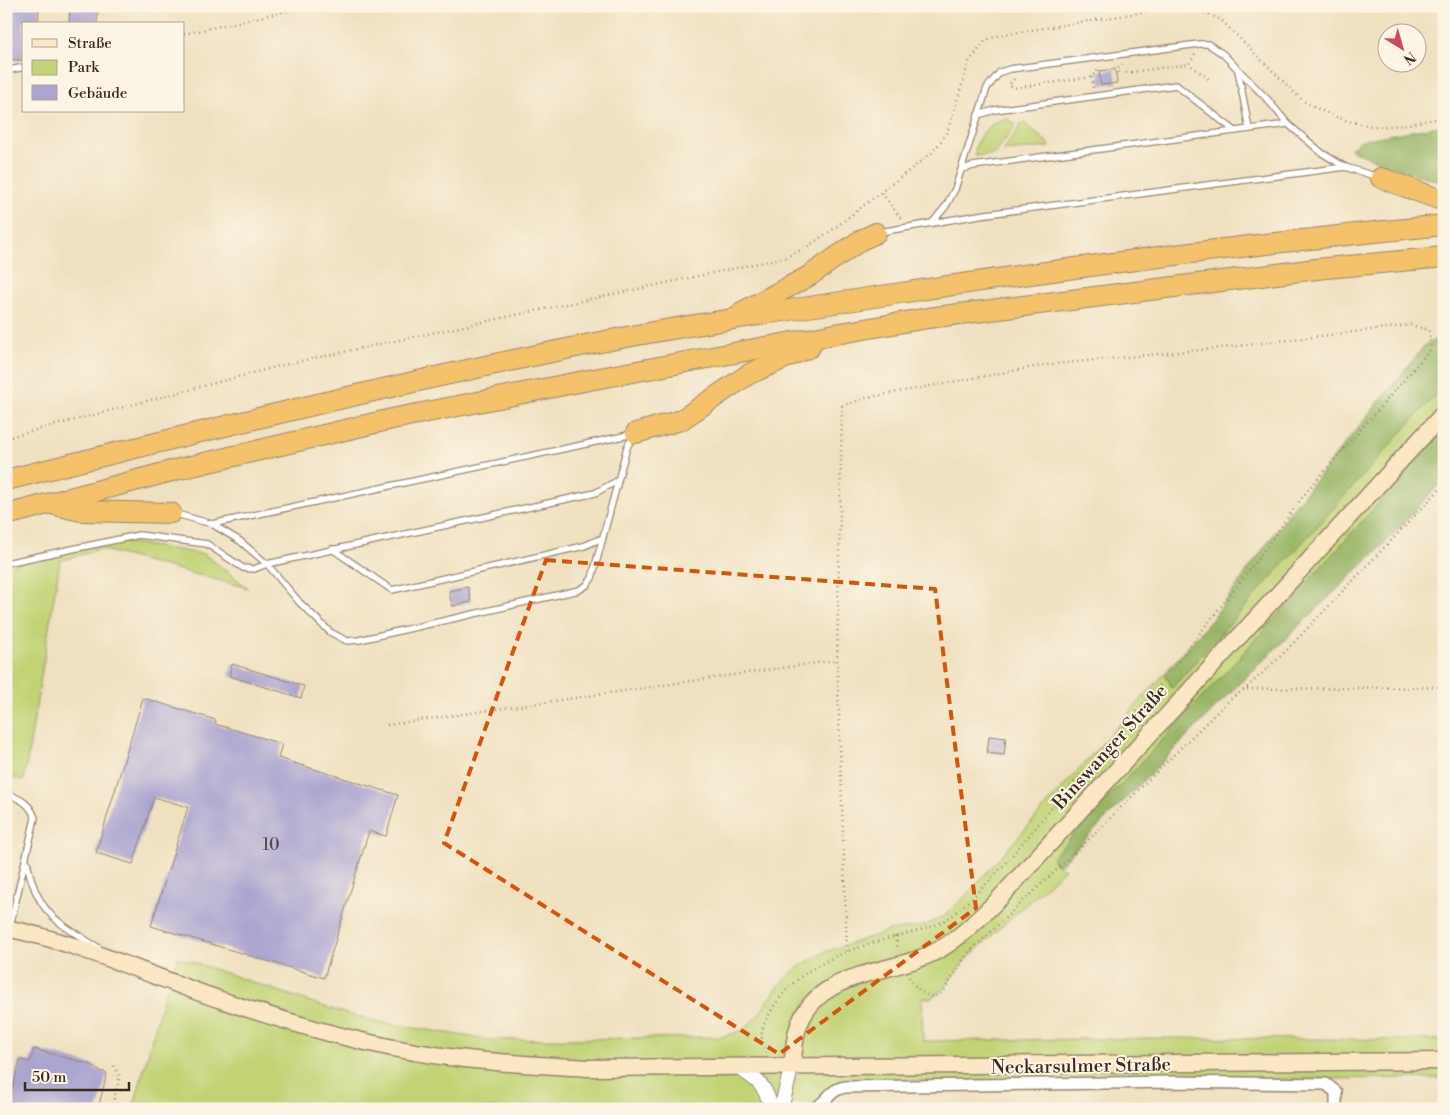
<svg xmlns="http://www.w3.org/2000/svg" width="1450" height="1115" viewBox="0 0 1450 1115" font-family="'Libre Bodoni',serif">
<rect width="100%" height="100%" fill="#fcf5e5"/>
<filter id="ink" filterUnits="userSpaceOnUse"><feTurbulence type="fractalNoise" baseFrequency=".02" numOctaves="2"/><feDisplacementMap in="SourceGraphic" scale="10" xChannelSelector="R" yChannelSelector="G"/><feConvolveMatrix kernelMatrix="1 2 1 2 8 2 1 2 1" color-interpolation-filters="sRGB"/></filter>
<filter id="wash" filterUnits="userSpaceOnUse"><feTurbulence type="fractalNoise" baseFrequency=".0096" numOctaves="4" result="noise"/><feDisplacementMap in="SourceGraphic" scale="20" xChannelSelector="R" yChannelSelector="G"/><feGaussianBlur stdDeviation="1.12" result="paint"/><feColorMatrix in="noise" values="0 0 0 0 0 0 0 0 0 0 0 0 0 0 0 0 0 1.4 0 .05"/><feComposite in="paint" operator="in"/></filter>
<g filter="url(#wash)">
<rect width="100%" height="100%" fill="#efe0bf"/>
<!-- green -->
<g fill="#c1d375" stroke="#7e7e4a">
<path d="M 1006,118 L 1015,124 L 1015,127 L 994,154 L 975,156 C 974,138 989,123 1006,118 Z"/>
<path d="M 1023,122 L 1050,145 L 1050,147 L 1003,151 Z"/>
<path d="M 1444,385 L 1444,431 L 1225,673 L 1053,857 L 1054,862 L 1065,869 L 966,959 L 944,988 L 931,998 L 922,998 L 923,1041 L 1166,1038 L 1444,1040 L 1444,1078 L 845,1082 L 835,1084 L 813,1103 L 766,1101 L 766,1109 L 133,1109 L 165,991 L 178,957 L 337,1011 L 378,1022 L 490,1040 L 722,1037 L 743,1030 L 759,1014 L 780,984 L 798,967 L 825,952 L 888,931 L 924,926 L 945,916 L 970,891 L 1165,673 L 1172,687 Z"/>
<path d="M 119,541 L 204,554 L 248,588 L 100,549 L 60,561 L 24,780 L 6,777 L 6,566 Z"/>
</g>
<!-- forest -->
<g fill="#98b566" stroke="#6a7042">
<path d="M 1444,125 L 1444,183 L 1384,164 L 1350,149 L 1361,140 Z"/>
<path d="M 1444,335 L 1444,385 L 1172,688 L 1165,673 L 1214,617 L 1293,508 L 1425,345 Z"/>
<path d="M 1444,431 L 1444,479 L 1388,540 L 1240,683 L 1060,865 L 1054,862 L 1053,857 L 1225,673 Z"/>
</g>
<g id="blocks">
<!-- building -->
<g fill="#aca5d0">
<path d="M 6,6 L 39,6 L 38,21 L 24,20 L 22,60 L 6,60 Z"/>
<path d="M 70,6 L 98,6 L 97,24 L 69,24 Z"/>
<path d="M 1115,69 L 1117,83 L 1101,85 L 1099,71 Z"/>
<path d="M 468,587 L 471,602 L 452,606 L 449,591 Z"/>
<path d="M 232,664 L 304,686 L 301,698 L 229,676 Z"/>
<path d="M 143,698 L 216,720 L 215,724 L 282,744 L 278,758 L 398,795 L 386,836 L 369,831 L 324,978 L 151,926 L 188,807 L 154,797 L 133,864 L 96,853 Z"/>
<path d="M 989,736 L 1006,738 L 1004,755 L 987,753 Z"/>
<path d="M 34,1049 L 93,1065 L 97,1070 L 107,1073 L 98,1109 L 7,1109 L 20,1060 L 30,1062 Z"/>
</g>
</g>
</g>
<g filter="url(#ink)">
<use href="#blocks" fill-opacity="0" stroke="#95856e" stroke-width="1"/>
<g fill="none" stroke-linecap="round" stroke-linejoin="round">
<!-- service casing -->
<g stroke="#95856e" stroke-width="8">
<g id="service">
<path d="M 1238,70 L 1249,129"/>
<path d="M 6,71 L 24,67"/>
<path d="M 978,115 L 995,110 L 1176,85 L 1235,131"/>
<path d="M 962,169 L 973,166 L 1288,124"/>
<path d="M 932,223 L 946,206 L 955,189 L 987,88 L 1000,72 L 1010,69 L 1199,44 L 1208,44 L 1223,54 L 1267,99 L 1288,124 L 1322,153 L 1345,167 L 1378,177"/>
<path d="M 880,232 L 979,215 L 1345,167"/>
<path d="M 173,513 L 212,524 L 240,541 L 267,564 L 300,603 L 330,632 L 347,641 L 359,640 L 579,590 L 587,585 L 592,578 L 627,447 L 634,435"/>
<path d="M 212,524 L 633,434"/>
<path d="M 332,549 L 392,590 L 584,546 L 600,539"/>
<path d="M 6,563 L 139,535 L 207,544 L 243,568 L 254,569 L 267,564 L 595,493 L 617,481"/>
<path d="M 6,793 C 20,799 30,803 35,818 L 10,926"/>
<path d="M 27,862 C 37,914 57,922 99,948"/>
</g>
</g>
<!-- minor casing -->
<g stroke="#95856e" stroke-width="14">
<path id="minor" d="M 814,1109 C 827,1102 831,1088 846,1087 L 1172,1082 L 1326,1084 L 1336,1092 L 1336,1109"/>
</g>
<!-- tertiary casing -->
<g stroke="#95856e" stroke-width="16">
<g id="tertiary">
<path d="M 745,1066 L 745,1072 C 761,1082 767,1090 771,1109"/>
<path d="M 781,1109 L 792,1065"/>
</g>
</g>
<!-- secondary casing -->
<g stroke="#95856e" stroke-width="19">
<g id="secondary">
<path d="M 6,928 C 81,943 150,976 221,1000 C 293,1024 367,1046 441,1056 C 490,1063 540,1065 589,1068 L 1444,1061"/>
<path d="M 792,1065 C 794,1054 794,1042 797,1031 C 813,973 880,975 926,956 C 954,945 976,921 998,900 L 1444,413"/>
</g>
</g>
<!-- motorway casing -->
<g stroke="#95856e" stroke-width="22">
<g id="motorway">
<path d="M 1381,178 L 1444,201"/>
<path d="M 742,312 L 809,276 L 861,240 L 876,233"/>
<path d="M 636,433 L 681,420 L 749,374 L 810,347"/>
<path d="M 6,480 C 194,433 382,387 571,348 C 667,328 764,314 861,299 C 1055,269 1249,244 1444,225"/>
<path d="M 52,504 L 81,511 L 171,513"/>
<path d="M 6,515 L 179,469 L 392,419 L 584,381 L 841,333 L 928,318 L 1316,269 L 1444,257"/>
</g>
</g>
<!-- path -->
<g stroke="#95856e" stroke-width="2.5" stroke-dasharray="1 4" stroke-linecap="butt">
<path d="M 184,34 L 310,6"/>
<path d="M 1195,54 L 1189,64 L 1210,80"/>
<path d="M 1122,64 L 1117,70 L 1118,74 L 1189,64"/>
<path d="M 1092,77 L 1093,88"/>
<path d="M 1014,79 L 1009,85 L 1013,88 L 1092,77 L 1100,67"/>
<path d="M 882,193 L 902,220"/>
<path d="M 6,438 L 287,364 L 787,257 L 807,247 L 832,230 L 933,152 L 947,133 L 969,62 L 986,40 L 1000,35 L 1176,7 L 1200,10 L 1221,20 L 1302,100 C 1327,115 1361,129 1390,126 C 1408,125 1426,120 1444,118"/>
<path d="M 1247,689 L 1444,687"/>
<path d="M 387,725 L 837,660"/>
<path d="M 1080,777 L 1104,761"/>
<path d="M 895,936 L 898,949"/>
<path d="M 847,951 L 837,660 L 842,406 L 865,398 L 1045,365 L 1230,347 L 1411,325 L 1429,330 L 1431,349 L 1307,491 L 1257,560 L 1150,697 L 1075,781"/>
<path d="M 909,977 C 915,988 923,994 934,997 L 943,992 L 968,953 L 1081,847 L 1230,699 L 1245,689 L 1283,654 L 1444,485"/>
<path d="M 766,1053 C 758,1033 762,1026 773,1008 C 798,966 848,949 894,937 C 916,931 938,928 956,912 C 1001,875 1036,824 1076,780"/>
<path d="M 111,1109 L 120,1077 L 113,1064"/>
</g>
<!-- service -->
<use href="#service" stroke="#fff" stroke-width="5.5"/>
<!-- minor -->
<use href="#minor" stroke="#fff" stroke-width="11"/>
<!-- tertiary -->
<use href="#tertiary" stroke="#fff" stroke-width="14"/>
<!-- secondary -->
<use href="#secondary" stroke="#fbe7c3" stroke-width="16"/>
<!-- motorway -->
<use href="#motorway" stroke="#f4c26a" stroke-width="20"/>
</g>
</g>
<!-- marked area -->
<path fill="none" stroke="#d7540e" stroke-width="4" stroke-dasharray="10 6" stroke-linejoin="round" d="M 546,560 L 935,589 L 976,908 L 779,1054 L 444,843 Z"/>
<g text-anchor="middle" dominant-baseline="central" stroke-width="4" stroke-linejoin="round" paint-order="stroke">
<!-- number labels -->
<g font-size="16" fill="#57494a">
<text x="271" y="845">10</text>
</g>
<!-- street labels -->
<g font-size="19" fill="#3b2a1e" stroke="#fcf5e5">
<text transform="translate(1110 747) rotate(-48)">Binswanger Straße</text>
<text transform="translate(1081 1066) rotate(-1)">Neckarsulmer Straße</text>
</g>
</g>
<!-- margin -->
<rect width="1450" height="1115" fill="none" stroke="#fcf5e5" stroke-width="25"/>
<!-- legend -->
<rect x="22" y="22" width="162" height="90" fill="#fcf5e5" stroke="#afa495"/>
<rect x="32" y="39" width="25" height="8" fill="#fbe7c3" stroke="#afa495"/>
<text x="68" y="48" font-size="15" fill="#3b2a1e">Straße</text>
<rect x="32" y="60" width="25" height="15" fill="#c1d375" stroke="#afa495"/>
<text x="68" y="72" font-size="15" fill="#3b2a1e">Park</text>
<rect x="32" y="85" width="25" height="15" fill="#aca5d0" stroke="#afa495"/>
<text x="68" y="98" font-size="15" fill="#3b2a1e">Gebäude</text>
<!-- north arrow -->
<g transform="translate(1402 48) rotate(143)"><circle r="24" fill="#fcf5e5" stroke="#afa495"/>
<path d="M0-4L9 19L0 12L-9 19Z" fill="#d1495b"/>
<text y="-8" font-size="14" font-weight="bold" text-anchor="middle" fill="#3b2a1e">N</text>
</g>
<!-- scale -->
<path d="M25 1082v8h104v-8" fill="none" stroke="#3b2a1e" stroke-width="2.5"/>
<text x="32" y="1082" font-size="15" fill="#3b2a1e" stroke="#fcf5e5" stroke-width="4" paint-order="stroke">50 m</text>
</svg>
